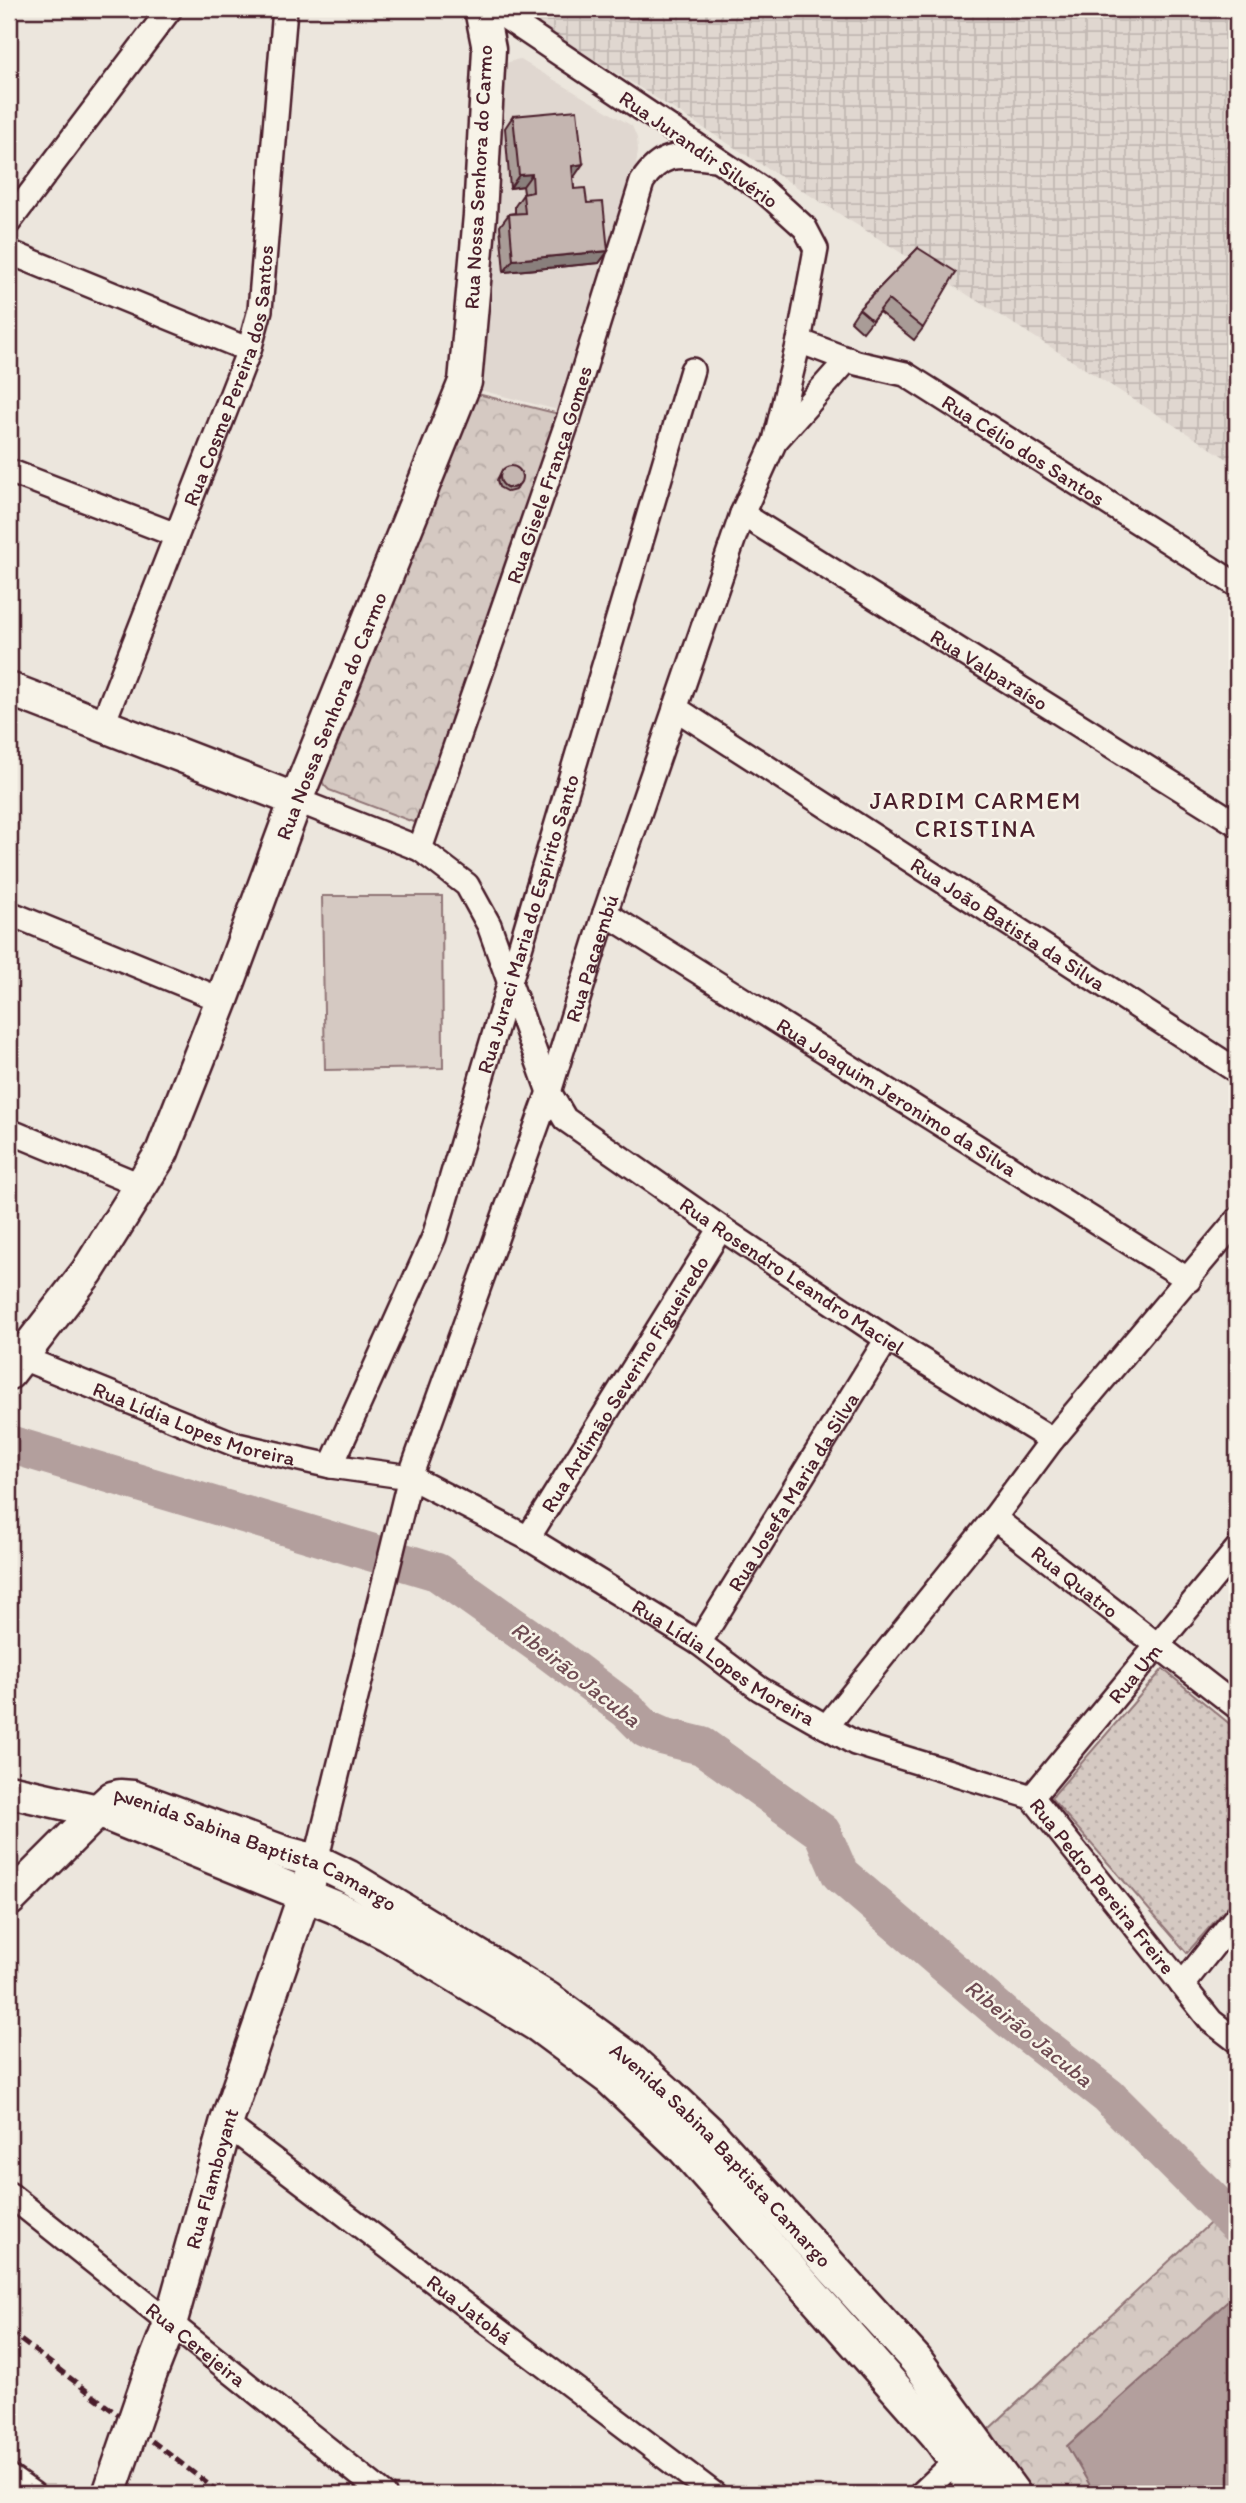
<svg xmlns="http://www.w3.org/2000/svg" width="1246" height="2503" viewBox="0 0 1246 2503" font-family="Itim,sans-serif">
<defs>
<pattern id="industrial-grid" width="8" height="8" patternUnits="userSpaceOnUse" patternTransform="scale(1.75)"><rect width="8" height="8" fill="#e0d7d0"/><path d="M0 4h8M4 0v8" fill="none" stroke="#c2b8b3"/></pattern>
<pattern id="grass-dots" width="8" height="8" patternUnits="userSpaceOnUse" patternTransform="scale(1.75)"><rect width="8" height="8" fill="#d5c9c2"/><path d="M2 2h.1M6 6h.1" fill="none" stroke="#b8aca7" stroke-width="1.8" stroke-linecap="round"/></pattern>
<pattern id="park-crowns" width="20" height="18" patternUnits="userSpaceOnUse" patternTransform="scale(1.75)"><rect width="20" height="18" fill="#d5c9c2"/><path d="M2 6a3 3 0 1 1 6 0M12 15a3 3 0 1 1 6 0" fill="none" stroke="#b8aca7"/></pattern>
</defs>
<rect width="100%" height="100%" fill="#ece6dd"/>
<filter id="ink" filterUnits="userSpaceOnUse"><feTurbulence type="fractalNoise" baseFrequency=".0143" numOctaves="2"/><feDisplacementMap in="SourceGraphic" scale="14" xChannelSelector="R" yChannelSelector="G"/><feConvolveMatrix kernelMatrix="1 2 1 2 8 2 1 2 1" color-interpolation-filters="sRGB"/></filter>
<g filter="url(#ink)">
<!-- built -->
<path fill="#e0d7d0" d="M 519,59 L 632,126 L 637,138 L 638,150 L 635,173 L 558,410 L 472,388 L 499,72 L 506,63 Z"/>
<!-- industrial -->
<path fill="url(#industrial-grid)" d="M 515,9 L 1237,9 L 1237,465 Z"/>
<!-- grass -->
<path fill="url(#grass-dots)" stroke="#907476" stroke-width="2" d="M 1163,1669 L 1237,1730 L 1237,1896 L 1187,1953 L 1051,1798 Z"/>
<!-- park -->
<g fill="url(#park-crowns)" stroke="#907476" stroke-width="2">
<path d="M 469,392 L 559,414 L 419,820 L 413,822 L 329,790 L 324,785 L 321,779 Z"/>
<path d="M 1237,2198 L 1237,2494 L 1032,2494 L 989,2429 Z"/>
</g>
<!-- pitch -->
<path fill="#d5c9c2" stroke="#907476" stroke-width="2" d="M 322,896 L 442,896 L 443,1068 L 325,1070 Z"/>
<!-- water -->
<path fill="#b39f9d" stroke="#896c6f" stroke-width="2" d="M 1237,2293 L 1237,2494 L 1095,2494 L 1067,2446 Z"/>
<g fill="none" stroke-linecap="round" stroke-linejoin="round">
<!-- river -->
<path stroke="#b39f9d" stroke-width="38" d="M 9,1444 L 437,1572 L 547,1650 L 627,1710 L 646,1729 L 662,1736 L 702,1746 L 822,1832 L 840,1874 L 1010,2020 L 1108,2096 L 1237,2225"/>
<!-- minor casing -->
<g stroke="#4a1f2b" stroke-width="28">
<g id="minor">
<path d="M 9,222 L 170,9"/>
<path d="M 9,252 L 249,350"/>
<path id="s1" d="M 799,341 L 857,363 L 905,374 L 1237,585"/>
<path d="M 777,439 L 848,359"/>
<path d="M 9,471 L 176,535"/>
<path id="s2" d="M 742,514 L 1237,824"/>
<path id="s3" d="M 675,708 L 1237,1071"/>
<path id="s4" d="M 102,726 L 249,350 L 260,310 L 285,9"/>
<path id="s5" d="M 296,800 L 420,849 L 467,885 L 489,925 L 549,1092 L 565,1119 L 721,1228 L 887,1339 L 1052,1440"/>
<path id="s6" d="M 420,849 L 568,420 L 642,182 C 663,149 682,156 716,159"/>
<path d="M 9,913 L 222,1000"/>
<path id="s7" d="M 605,913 L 1189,1280"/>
<path d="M 9,1131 L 142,1186"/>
<path id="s8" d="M 20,1357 L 237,1445 L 331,1466 L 410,1477 L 528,1538 L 699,1643 L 760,1689 L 855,1743 L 1032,1797 L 1211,2021 L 1237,2041"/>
<path id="s9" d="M 331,1466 L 434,1237 L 692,370"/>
<path id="s10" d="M 994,1518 L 1237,1707"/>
<path id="s11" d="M 528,1538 L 721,1228"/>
<path id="s12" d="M 699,1643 L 887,1339"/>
<path d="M 826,1727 L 994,1518 L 1052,1440 L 1237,1220"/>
<path id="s13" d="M 1032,1797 L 1237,1549"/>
<path id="s14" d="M 316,1861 L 410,1477 L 549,1092 L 605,913 L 742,514 L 775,441 L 799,341 L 816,249 L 805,228 L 763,190 L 493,9"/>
<path d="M 1182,1985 L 1237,1916"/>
<path id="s15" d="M 226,2124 L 714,2494"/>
<path id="s16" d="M 9,2194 L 384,2494"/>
<path d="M 9,2477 L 33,2494"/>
<path d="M 921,2494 L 955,2462"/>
</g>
</g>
<!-- secondary casing -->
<g stroke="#4a1f2b" stroke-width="37">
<g id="secondary">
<path d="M 9,689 L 296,800"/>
<path id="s17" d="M 9,1373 L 87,1272 L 162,1152 L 222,1000 L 296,800 L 465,382 L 480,215 L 489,49 L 481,9"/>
<path d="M 9,1791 L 98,1811 L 335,1907 L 387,1934 L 537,2025 L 610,2079 L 684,2149 L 937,2435 L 979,2494"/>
<path id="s18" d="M 9,1900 L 98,1811 L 112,1798 L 120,1796 L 133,1797 L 286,1853 L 316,1861 L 349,1877 L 547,1998 L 630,2059 L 669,2094 L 709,2132 L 916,2360 L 1014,2494"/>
<path id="s19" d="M 150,2375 L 170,2324 L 226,2124 L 311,1876"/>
</g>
</g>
<!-- minor -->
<use href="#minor" stroke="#f7f3e8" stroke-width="23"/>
<!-- secondary -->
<use href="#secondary" stroke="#f7f3e8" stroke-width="32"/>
<!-- rail -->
<path stroke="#4a1f2b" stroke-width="5" stroke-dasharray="10 5" stroke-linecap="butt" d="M 9,2331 L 221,2494"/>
<!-- secondary-bridge casing -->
<g stroke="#4a1f2b" stroke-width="37" stroke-linecap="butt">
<path id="secondary-bridge" d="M 109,2494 L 150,2375"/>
</g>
<!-- secondary-bridge -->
<use href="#secondary-bridge" stroke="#f7f3e8" stroke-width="32"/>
</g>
<!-- wall -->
<g fill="#a99c97" stroke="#4a1f2b" stroke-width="2">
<path d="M 513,116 L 574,177 L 573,177 L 574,189 L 587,203 L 608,251 L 599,263 L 504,272 L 500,226 L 509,214 L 515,213 L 515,206 L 524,193 L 523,186 L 510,188 L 505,128 Z"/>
<path d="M 918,248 L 923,328 L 914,340 L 879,312 L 863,332 L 851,321 L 859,309 Z"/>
<path d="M 502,470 L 518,486 L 516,490 L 508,492 L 499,487 L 497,480 Z"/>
</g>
<!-- shaded-wall -->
<g fill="#897f7b" stroke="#4a1f2b" stroke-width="2">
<path d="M 583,164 L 574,177 L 564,178 L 572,166 Z"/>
<path d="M 532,174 L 523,186 L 510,188 L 519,175 Z"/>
<path d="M 608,251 L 599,263 L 504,272 L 513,260 Z"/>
</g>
<!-- building -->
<g fill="#c4b5b0" stroke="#4a1f2b" stroke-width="2">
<path d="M 577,110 L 583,164 L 572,166 L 574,189 L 585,188 L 587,203 L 603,202 L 608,251 L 513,260 L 509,214 L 525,213 L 523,194 L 533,192 L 532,174 L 519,175 L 513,116 Z"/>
<path d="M 918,248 L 956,272 L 923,328 L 888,300 L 872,320 L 859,309 Z"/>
<circle cx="511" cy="477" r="11"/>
</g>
</g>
<g text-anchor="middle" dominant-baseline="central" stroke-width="5" stroke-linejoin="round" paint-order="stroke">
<!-- street labels -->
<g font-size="21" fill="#4a1f2b" stroke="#f7f3e8">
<text transform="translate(699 149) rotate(35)">Rua Jurandir Silvério</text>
<text transform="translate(478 177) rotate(-87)">Rua Nossa Senhora do Carmo</text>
<text stroke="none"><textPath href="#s4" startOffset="374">Rua Cosme Pereira dos Santos</textPath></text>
<text stroke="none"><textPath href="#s1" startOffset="252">Rua Célio dos Santos</textPath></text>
<text stroke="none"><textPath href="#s6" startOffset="396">Rua Gisele França Gomes</textPath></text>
<text stroke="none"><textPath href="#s2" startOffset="292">Rua Valparaíso</textPath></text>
<text stroke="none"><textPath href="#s17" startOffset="737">Rua Nossa Senhora do Carmo</textPath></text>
<text stroke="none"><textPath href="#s9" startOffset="578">Rua Juraci Maria do Espírito Santo</textPath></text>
<text stroke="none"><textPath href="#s3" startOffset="397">Rua João Batista da Silva</textPath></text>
<text stroke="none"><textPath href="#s14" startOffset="945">Rua Pacaembú</textPath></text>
<text stroke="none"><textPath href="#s7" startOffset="345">Rua Joaquim Jeronimo da Silva</textPath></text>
<text stroke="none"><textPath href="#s5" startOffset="723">Rua Rosendro Leandro Maciel</textPath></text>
<text stroke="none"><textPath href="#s11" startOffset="182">Rua Ardimão Severino Figueiredo</textPath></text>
<text stroke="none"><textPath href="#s8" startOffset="187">Rua Lídia Lopes Moreira</textPath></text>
<text stroke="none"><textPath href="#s12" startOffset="178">Rua Josefa Maria da Silva</textPath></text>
<text stroke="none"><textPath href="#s10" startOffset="103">Rua Quatro</textPath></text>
<text stroke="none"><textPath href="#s8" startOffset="775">Rua Lídia Lopes Moreira</textPath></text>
<text stroke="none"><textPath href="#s13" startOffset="161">Rua Um</textPath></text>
<text stroke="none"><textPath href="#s18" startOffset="298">Avenida Sabina Baptista Camargo</textPath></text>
<text stroke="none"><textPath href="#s8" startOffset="1228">Rua Pedro Pereira Freire</textPath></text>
<text stroke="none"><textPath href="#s18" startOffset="864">Avenida Sabina Baptista Camargo</textPath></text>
<text stroke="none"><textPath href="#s19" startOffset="206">Rua Flamboyant</textPath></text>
<text stroke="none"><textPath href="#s15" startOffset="306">Rua Jatobá</textPath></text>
<text stroke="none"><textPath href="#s16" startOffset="240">Rua Cerejeira</textPath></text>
</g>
<!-- water labels -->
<g font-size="23" font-style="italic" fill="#6f4c53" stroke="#f7f3e8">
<text transform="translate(576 1674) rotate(38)">Ribeirão Jacuba</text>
<text transform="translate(1029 2033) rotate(39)">Ribeirão Jacuba</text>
</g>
<!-- quarter labels -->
<g font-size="24" letter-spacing="2" fill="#4a1f2b" stroke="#f7f3e8">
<text x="976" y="800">JARDIM CARMEM<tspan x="976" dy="28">CRISTINA</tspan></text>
</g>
</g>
<!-- margin -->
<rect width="1246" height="2503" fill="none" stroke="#f7f3e8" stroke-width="35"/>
<rect x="18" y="18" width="1211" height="2468" fill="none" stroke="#4a1f2b" stroke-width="2.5" filter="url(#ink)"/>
</svg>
